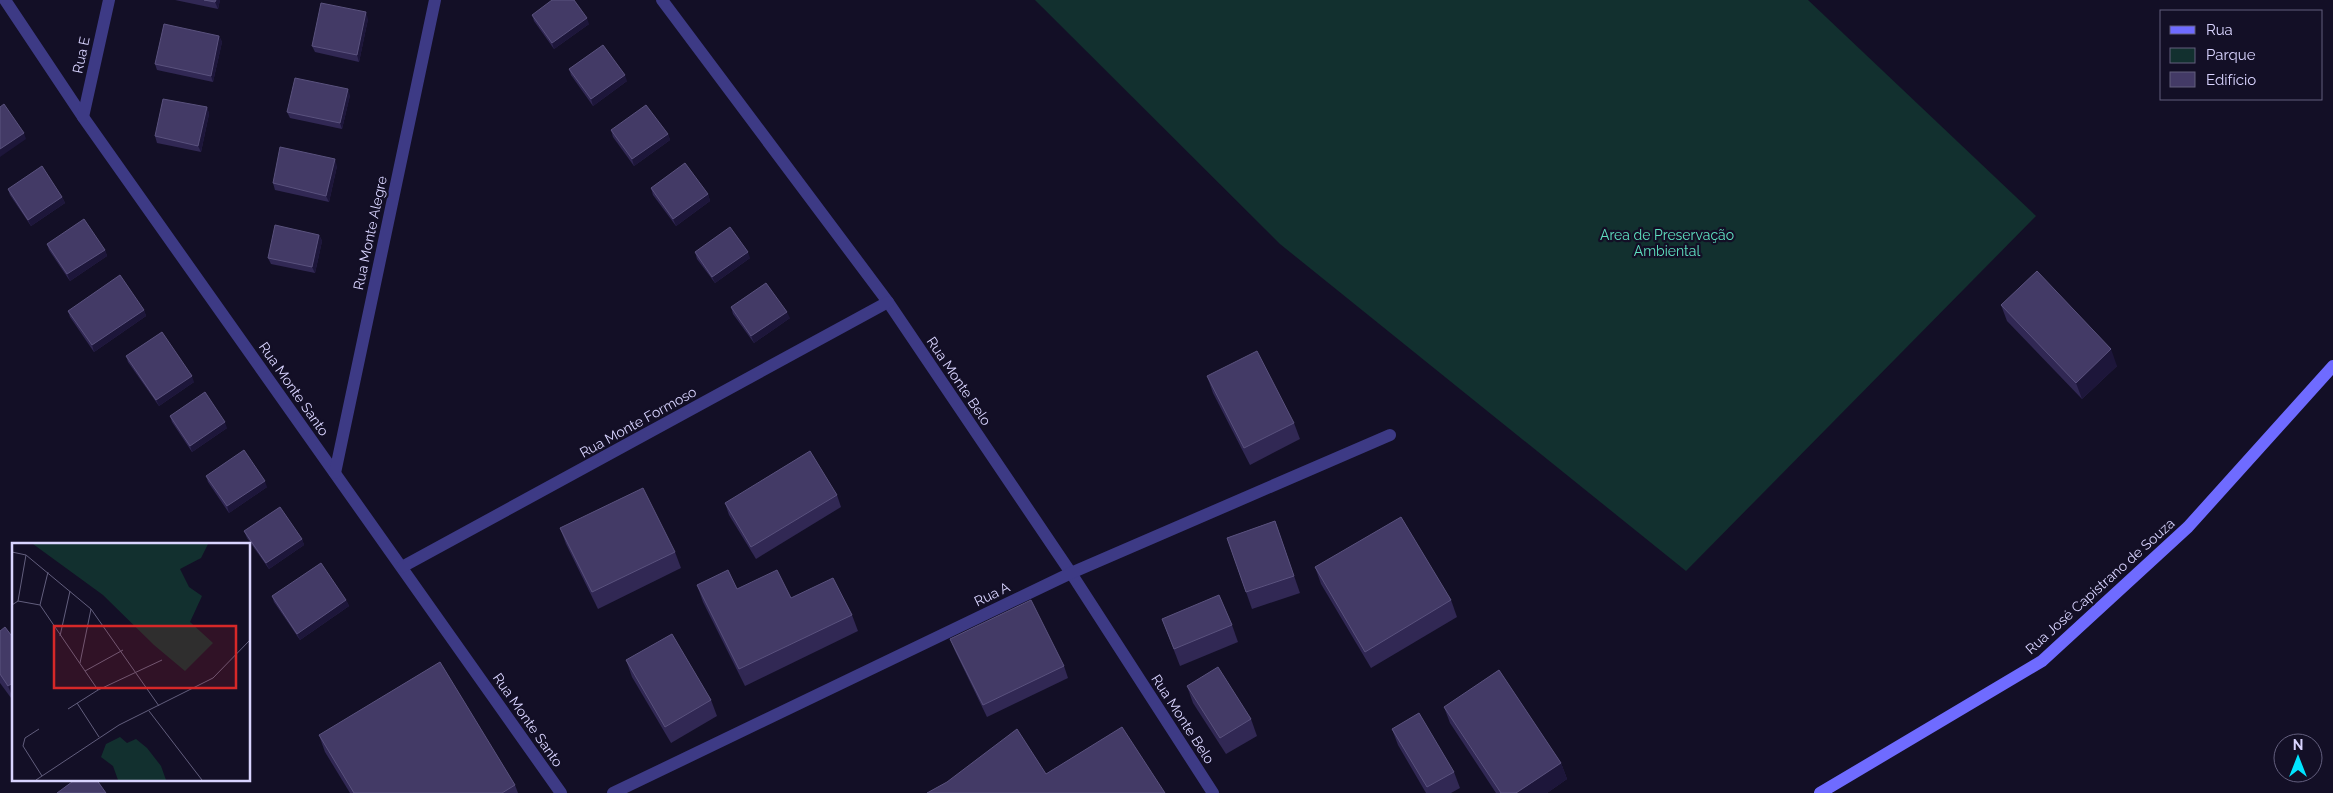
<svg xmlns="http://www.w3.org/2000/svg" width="2333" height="793" viewBox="0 0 2333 793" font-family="Raleway,sans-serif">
<rect width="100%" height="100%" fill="#130f26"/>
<!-- green -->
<path fill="#12302f" d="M 1035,0 L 1808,0 L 2036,216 L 1686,571 L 1280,244 Z"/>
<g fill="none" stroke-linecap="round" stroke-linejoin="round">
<!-- street -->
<g stroke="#3d3a85" stroke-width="12">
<path d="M 5,0 L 83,117 L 561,793"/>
<path d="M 662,0 L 888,302 L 1071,573 L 1213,793"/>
<path d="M 83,117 L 109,0"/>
<path d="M 335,473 L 435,0"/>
<path d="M 402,567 L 888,302"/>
<path d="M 613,793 L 1071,573 L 1390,435"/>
</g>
<!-- secondary -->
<path stroke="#6f6bff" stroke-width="12" d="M 1820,793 L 2042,661 L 2188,527 L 2333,366"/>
</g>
<!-- wall -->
<g fill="#312854">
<path d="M 175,0 L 220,0 L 218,9 Z"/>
<path d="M 532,15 L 589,24 L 554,49 L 534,21 Z"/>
<path d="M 368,19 L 359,62 L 315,52 L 312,46 Z"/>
<path d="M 219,36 L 222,42 L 213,82 L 157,70 L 155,64 Z"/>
<path d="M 569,69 L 627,81 L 593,106 L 571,75 Z"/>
<path d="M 350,95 L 342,129 L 290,118 L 287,112 Z"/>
<path d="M 207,107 L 209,114 L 201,152 L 157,143 L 155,136 Z"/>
<path d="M 611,130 L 668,134 L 670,140 L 634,166 L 613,137 Z"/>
<path d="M 337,166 L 329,202 L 275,190 L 273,183 Z"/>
<path d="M 651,188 L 708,194 L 710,201 L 676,226 L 653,195 Z"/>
<path d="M 8,189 L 62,197 L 65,203 L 31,226 L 10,195 Z"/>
<path d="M 319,235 L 322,241 L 315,273 L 271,264 L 268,258 Z"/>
<path d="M 47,244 L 105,250 L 107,256 L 70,281 L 49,250 Z"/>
<path d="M 695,252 L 750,258 L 715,283 L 697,259 Z"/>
<path d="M 2001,305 L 2117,366 L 2082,399 L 2007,321 Z"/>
<path d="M 731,307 L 790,318 L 754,343 L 733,314 Z"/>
<path d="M 144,310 L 146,316 L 94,352 L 70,317 L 68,311 Z"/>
<path d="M 126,356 L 194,382 L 159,406 L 128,362 Z"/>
<path d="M 1207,376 L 1294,423 L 1300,439 L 1250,465 L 1213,393 Z"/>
<path d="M 170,416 L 227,428 L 192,452 L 172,422 Z"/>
<path d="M 206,476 L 267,487 L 229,513 L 208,482 Z"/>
<path d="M 837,495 L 841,507 L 756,559 L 729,515 L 725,503 Z"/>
<path d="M 1275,521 L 1300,593 L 1252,609 L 1227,538 Z"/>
<path d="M 560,528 L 675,552 L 681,568 L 598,609 L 566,544 Z"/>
<path d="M 244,531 L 302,539 L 304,545 L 269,569 L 247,538 Z"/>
<path d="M 1315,567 L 1451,600 L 1457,617 L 1371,668 L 1321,584 Z"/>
<path d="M 697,585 L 737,589 L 791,598 L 852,615 L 858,631 L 745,686 L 703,602 Z"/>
<path d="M 272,596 L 346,600 L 349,606 L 300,640 L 274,602 Z"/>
<path d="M 1162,619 L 1232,625 L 1238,642 L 1180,666 Z"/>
<path d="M 0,631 L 14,639 L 14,702 L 0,683 Z"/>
<path d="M 950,639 L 1064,666 L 1068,678 L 987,717 L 955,651 Z"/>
<path d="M 626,660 L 711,700 L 717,716 L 671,743 L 632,677 Z"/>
<path d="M 1187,686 L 1251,719 L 1257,736 L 1226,754 L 1193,703 Z"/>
<path d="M 1444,707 L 1561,763 L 1567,779 L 1547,793 L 1496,793 L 1450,723 Z"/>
<path d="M 1392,729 L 1454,772 L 1460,788 L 1451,793 L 1426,793 L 1398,745 Z"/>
<path d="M 319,735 L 515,785 L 518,793 L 350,793 L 325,752 Z"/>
</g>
<!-- shaded-wall -->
<g fill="#1d163a">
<path d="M 216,0 L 220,0 L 218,9 L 215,2 Z"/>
<path d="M 366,12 L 368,19 L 359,62 L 357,55 Z"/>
<path d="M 587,18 L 589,24 L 554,49 L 552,43 Z"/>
<path d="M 219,36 L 222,42 L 213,82 L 211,76 Z"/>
<path d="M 625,75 L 627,81 L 593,106 L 591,99 Z"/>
<path d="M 348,89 L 350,95 L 342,129 L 340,123 Z"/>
<path d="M 207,107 L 209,114 L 201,152 L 198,146 Z"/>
<path d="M 24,133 L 26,139 L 0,157 L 0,149 Z"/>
<path d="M 668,134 L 670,140 L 634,166 L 632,159 Z"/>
<path d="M 335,159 L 337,166 L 329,202 L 326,196 Z"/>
<path d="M 708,194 L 710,201 L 676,226 L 673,219 Z"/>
<path d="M 62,197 L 65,203 L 31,226 L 28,220 Z"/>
<path d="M 319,235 L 322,241 L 315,273 L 312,267 Z"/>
<path d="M 105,250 L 107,256 L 70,281 L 67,274 Z"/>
<path d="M 748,252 L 750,258 L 715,283 L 712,277 Z"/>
<path d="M 144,310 L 146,316 L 94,352 L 92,345 Z"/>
<path d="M 787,312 L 790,318 L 754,343 L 751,336 Z"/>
<path d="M 2111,349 L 2117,366 L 2082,399 L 2076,383 Z"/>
<path d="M 192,376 L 194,382 L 159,406 L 156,400 Z"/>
<path d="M 225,422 L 227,428 L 192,452 L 190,446 Z"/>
<path d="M 265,481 L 267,487 L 229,513 L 227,506 Z"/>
<path d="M 302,539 L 304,545 L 269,569 L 266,563 Z"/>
<path d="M 346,600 L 349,606 L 300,640 L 297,634 Z"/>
<path d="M 14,682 L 14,701 L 8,686 Z"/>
<path d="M 1561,763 L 1567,779 L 1547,793 L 1516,793 Z"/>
</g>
<!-- building -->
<g fill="#433a66" stroke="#5a527e">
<path d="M 204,0 L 216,0 L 215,2 Z"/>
<path d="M 552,0 L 574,0 L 587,18 L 552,43 L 532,15 Z"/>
<path d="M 321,3 L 366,12 L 357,55 L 312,46 Z"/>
<path d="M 164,24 L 219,36 L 211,76 L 155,64 Z"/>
<path d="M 603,45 L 625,75 L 591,99 L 569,69 Z"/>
<path d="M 295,78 L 348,89 L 340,123 L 287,112 Z"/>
<path d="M 163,99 L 207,107 L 198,146 L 155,136 Z"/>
<path d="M 4,104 L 24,133 L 0,149 L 0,107 Z"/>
<path d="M 646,105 L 668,134 L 632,159 L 611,130 Z"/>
<path d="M 280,147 L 335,159 L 326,196 L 273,183 Z"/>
<path d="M 685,163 L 708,194 L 673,219 L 651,188 Z"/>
<path d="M 42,166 L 62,197 L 28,220 L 8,189 Z"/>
<path d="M 84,219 L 105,250 L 67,274 L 47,244 Z"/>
<path d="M 275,225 L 319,235 L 312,267 L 268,258 Z"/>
<path d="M 730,227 L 748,252 L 712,277 L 695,252 Z"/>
<path d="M 2037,271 L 2111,349 L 2076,383 L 2001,305 Z"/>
<path d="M 120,275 L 144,310 L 92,345 L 68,311 Z"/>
<path d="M 766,283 L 787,312 L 751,336 L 731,307 Z"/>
<path d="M 162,332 L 192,376 L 156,400 L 126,356 Z"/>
<path d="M 1257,351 L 1294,423 L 1244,448 L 1207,376 Z"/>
<path d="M 205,392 L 225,422 L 190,446 L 170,416 Z"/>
<path d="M 244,450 L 265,481 L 227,506 L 206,476 Z"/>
<path d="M 810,451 L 837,495 L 751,547 L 725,503 Z"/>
<path d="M 643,488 L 675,552 L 592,592 L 560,528 Z"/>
<path d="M 280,507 L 302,539 L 266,563 L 244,531 Z"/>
<path d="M 1401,517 L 1451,600 L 1365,652 L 1315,567 Z"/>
<path d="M 1275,521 L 1294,576 L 1246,592 L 1227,538 Z"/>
<path d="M 321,563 L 346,600 L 297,634 L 272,596 Z"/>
<path d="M 728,570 L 737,589 L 777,570 L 791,598 L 833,578 L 852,615 L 739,669 L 697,585 Z"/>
<path d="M 1219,595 L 1232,625 L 1174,649 L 1162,619 Z"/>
<path d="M 1031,600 L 1064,666 L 983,705 L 950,639 Z"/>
<path d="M 5,627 L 14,639 L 14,682 L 8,686 L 0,674 L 0,631 Z"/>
<path d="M 672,634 L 711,700 L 665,727 L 626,660 Z"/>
<path d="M 440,662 L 515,785 L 502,793 L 354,793 L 319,735 Z"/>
<path d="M 1218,667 L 1251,719 L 1220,738 L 1187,686 Z"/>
<path d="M 1499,670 L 1561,763 L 1516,793 L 1501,793 L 1444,707 Z"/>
<path d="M 1419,713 L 1454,772 L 1427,787 L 1392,729 Z"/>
<path d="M 1122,727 L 1165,793 L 927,793 L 947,782 L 1017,729 L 1046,774 Z"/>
<path d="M 76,779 L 96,779 L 106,793 L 57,793 Z"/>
</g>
<g text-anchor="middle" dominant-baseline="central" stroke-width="4.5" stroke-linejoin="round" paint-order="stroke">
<!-- street labels -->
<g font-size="14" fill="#d9d4ff" stroke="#130f26">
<text transform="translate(81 55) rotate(-78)">Rua E</text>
<text transform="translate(370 233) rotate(-78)">Rua Monte Alegre</text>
<text transform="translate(959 381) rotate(56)">Rua Monte Belo</text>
<text transform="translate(294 389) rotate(55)">Rua Monte Santo</text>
<text transform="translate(638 422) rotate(-29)">Rua Monte Formoso</text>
<text transform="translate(2100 586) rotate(-42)">Rua José Capistrano de Souza</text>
<text transform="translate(992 594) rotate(-26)">Rua A</text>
<text transform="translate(1183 719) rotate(57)">Rua Monte Belo</text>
<text transform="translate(528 720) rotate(55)">Rua Monte Santo</text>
</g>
<!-- park labels -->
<g font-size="14" fill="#5fe0c0" stroke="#130f26">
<text x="1667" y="235">Area de Preservação<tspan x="1667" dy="16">Ambiental</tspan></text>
</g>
</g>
<!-- overview -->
<g transform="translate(12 543)">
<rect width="238" height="238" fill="#130f26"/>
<path d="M 21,1 L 196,1 L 189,15 L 168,26 L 177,44 L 190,53 L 178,79 L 201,100 L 173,128 L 142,102 L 91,52 ZM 108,194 L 115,200 L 124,196 L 135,205 L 149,223 L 154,237 L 106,237 L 101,223 L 89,214 L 94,201 Z" fill="#12302f"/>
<path fill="none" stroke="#625e7d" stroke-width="1" d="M 0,9 L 14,12 L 79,66 L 147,163M 6,58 L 14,12M 0,62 L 6,58 L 28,62 L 86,147M 28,62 L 36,29M 48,93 L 58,48M 68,120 L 79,66M 73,128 L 111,107M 65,160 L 87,194M 56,166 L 86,147 L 150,117M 137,168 L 190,237M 27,186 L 13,195 L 11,203 L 30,233M 24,237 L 107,182 L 201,135 L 238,97"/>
<path fill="#d62828" fill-opacity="0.15" stroke="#d62828" stroke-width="2.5" d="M 42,83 L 224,83 L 224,145 L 42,145 Z"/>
<rect width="238" height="238" fill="none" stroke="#d9d4ff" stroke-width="2.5"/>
</g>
<!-- legend -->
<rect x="2160" y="10" width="162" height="90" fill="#130f26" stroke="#625e7d"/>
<rect x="2170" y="26" width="25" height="8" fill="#6f6bff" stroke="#625e7d"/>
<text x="2206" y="35" font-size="15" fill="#d9d4ff">Rua</text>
<rect x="2170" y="48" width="25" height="15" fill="#12302f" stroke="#625e7d"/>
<text x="2206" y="60" font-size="15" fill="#d9d4ff">Parque</text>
<rect x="2170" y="72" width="25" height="15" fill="#433a66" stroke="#625e7d"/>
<text x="2206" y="85" font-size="15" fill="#d9d4ff">Edifício</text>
<!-- north arrow -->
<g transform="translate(2298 758)"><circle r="24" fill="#130f26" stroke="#625e7d"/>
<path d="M0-4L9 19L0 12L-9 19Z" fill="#00e5ff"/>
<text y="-8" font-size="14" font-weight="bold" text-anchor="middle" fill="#d9d4ff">N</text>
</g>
</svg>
